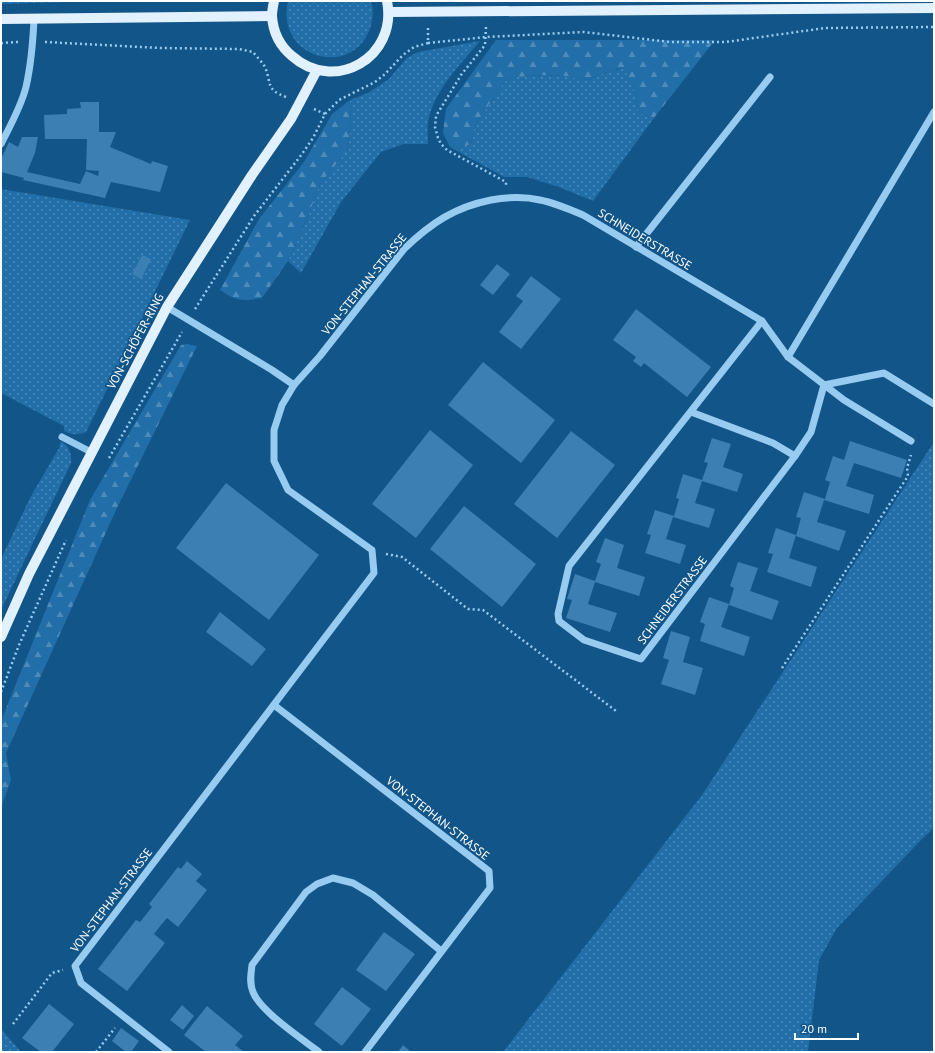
<svg xmlns="http://www.w3.org/2000/svg" width="935" height="1053" viewBox="0 0 935 1053" font-family="'PT Sans',sans-serif">
<defs>
<pattern id="grass-dots" width="8" height="8" patternUnits="userSpaceOnUse"><rect width="8" height="8" fill="#216ea8"/><path d="M2 2h.1M6 6h.1" fill="none" stroke="#4d8bb9" stroke-width="1.8" stroke-linecap="round"/></pattern>
<pattern id="forest-firs" width="22" height="20" patternUnits="userSpaceOnUse"><rect width="22" height="20" fill="#216ea8"/><path d="M5 1l3.5 6h-7zM16 11l3.5 6h-7z" fill="#4d8bb9"/></pattern>
</defs>
<rect width="100%" height="100%" fill="#125589"/>
<!-- grass -->
<g fill="url(#grass-dots)">
<path d="M 1,1 L 101,1 L 1,4 Z"/>
<path d="M 288,1 L 371,1 C 374,11 373,21 369,31 C 349,79 275,57 288,1 Z"/>
<path d="M 480,41 C 460,65 434,90 428,122 C 427,129 428,137 428,144 L 404,144 L 381,152 L 341,202 L 301,273 L 288,261 L 307,219 L 320,184 L 347,151 L 351,123 L 350,100 L 368,93 L 389,79 L 407,58 L 418,52 Z"/>
<path d="M 624,68 L 633,85 L 639,113 L 654,118 L 593,201 L 559,187 L 527,177 L 504,177 L 450,147 L 462,147 L 471,144 L 475,125 L 505,81 L 516,77 L 545,75 L 566,76 L 588,80 L 604,73 Z"/>
<path d="M 1,189 L 190,220 L 86,432 C 77,435 72,435 64,431 L 64,426 L 1,393 Z"/>
<path d="M 61,441 C 69,446 72,454 71,463 L 1,610 L 1,559 L 30,498 L 59,448 Z"/>
<path d="M 934,442 L 934,828 L 922,839 L 837,928 L 819,960 L 808,1052 L 503,1052 L 702,795 Z"/>
<path d="M 1,1028 L 3,1031 L 21,1052 L 3,1052 L 1,1050 Z"/>
</g>
<!-- forest -->
<g fill="url(#forest-firs)">
<path d="M 496,40 L 715,40 L 654,118 L 639,113 L 633,85 L 623,68 L 604,73 L 588,80 L 566,76 L 545,75 L 516,77 L 505,81 L 475,125 L 471,144 L 462,147 L 450,147 L 443,133 L 446,109 Z"/>
<path d="M 350,100 L 351,123 L 347,151 L 320,184 L 307,219 L 288,261 L 262,298 C 243,301 237,302 220,290 L 259,219 L 304,162 L 332,114 Z"/>
<path d="M 187,344 L 197,346 L 116,510 L 6,753 L 11,780 L 1,808 L 1,721 L 90,500 L 181,345 Z"/>
</g>
<!-- building -->
<g fill="#3b7fb3">
<path d="M 80,102 L 99,102 L 99,132 L 116,132 L 110,147 L 151,164 L 152,161 L 168,166 L 160,192 L 111,182 L 105,198 L 23,180 L 24,178 L 1,172 L 1,159 L 9,142 L 18,147 L 22,137 L 38,137 L 35,153 L 27,172 L 80,184 L 86,171 L 98,176 L 99,171 L 86,170 L 87,139 L 45,139 L 44,115 L 67,114 L 67,109 L 81,108 Z"/>
<path d="M 142,255 L 151,259 L 141,279 L 132,274 Z"/>
<path d="M 497,264 L 510,274 L 493,295 L 480,285 Z"/>
<path d="M 531,276 L 561,299 L 521,349 L 499,332 L 523,301 L 516,296 Z"/>
<path d="M 636,309 L 711,367 L 687,397 L 644,363 L 641,367 L 633,361 L 636,357 L 613,340 Z"/>
<path d="M 483,362 L 555,420 L 521,463 L 448,405 Z"/>
<path d="M 430,430 L 473,465 L 416,538 L 372,504 Z"/>
<path d="M 571,431 L 615,465 L 557,538 L 514,504 Z"/>
<path d="M 712,438 L 731,444 L 723,467 L 743,474 L 737,492 L 702,481 L 695,503 L 715,509 L 709,528 L 673,517 L 666,539 L 686,545 L 680,564 L 645,553 L 651,535 L 647,534 L 655,510 L 674,516 L 679,499 L 676,498 L 683,474 L 702,480 L 708,463 L 704,462 Z"/>
<path d="M 850,441 L 907,460 L 901,478 L 854,463 L 846,486 L 874,495 L 869,514 L 824,500 L 817,522 L 846,531 L 839,551 L 796,536 L 801,518 L 796,517 L 804,492 L 825,499 L 830,482 L 825,480 L 833,456 L 844,460 Z"/>
<path d="M 226,483 L 319,555 L 269,620 L 176,548 Z"/>
<path d="M 464,506 L 536,564 L 502,607 L 430,549 Z"/>
<path d="M 776,528 L 796,535 L 789,558 L 817,567 L 811,587 L 767,572 L 773,554 L 768,553 Z"/>
<path d="M 605,538 L 624,545 L 617,568 L 645,577 L 639,596 L 595,582 L 588,604 L 617,613 L 610,632 L 566,618 L 572,600 L 567,599 L 575,574 L 595,581 L 601,564 L 596,562 Z"/>
<path d="M 738,562 L 758,568 L 750,591 L 779,601 L 772,620 L 729,605 L 734,588 L 730,586 Z"/>
<path d="M 709,597 L 729,604 L 721,627 L 750,637 L 744,656 L 700,641 L 705,624 L 700,622 Z"/>
<path d="M 220,612 L 266,649 L 252,666 L 206,632 Z"/>
<path d="M 671,631 L 690,637 L 683,662 L 703,668 L 695,695 L 661,684 L 669,660 L 663,658 Z"/>
<path d="M 187,861 L 202,874 L 196,881 L 207,890 L 178,927 L 167,918 L 161,925 L 154,934 L 165,943 L 127,991 L 98,969 L 136,920 L 140,922 L 152,907 L 149,904 L 178,867 L 181,869 Z"/>
<path d="M 384,932 L 415,954 L 386,991 L 356,970 Z"/>
<path d="M 342,987 L 371,1009 L 342,1046 L 314,1024 Z"/>
<path d="M 49,1004 L 74,1024 L 52,1052 L 41,1052 L 22,1038 Z"/>
<path d="M 182,1005 L 194,1016 L 183,1030 L 170,1020 Z"/>
<path d="M 207,1006 L 243,1036 L 235,1045 L 244,1052 L 206,1052 L 184,1035 Z"/>
<path d="M 121,1028 L 139,1041 L 131,1052 L 126,1052 L 112,1041 Z"/>
<path d="M 403,1045 L 411,1052 L 398,1052 Z"/>
</g>
<g fill="none" stroke-linecap="round" stroke-linejoin="round">
<!-- path -->
<g stroke="#98cbf0" stroke-width="2.5" stroke-dasharray="2 3" stroke-linecap="butt">
<path d="M 486,27 L 485,45 L 461,75 L 436,116 L 435,127 L 438,138 L 441,144 L 447,150 L 506,182 L 506,185"/>
<path d="M 45,42 L 161,48 L 239,49 L 253,52 C 257,57 262,62 265,67 C 272,84 265,89 286,97"/>
<path d="M 1,43 L 18,42"/>
<path d="M 428,43 L 486,37 L 584,32 L 670,42 L 726,42 L 825,28 L 934,27"/>
<path d="M 314,109 L 325,114"/>
<path d="M 195,309 L 254,216 L 302,154 L 313,138 L 325,114 L 339,100 L 375,82 L 384,75 L 403,55 L 414,47 L 428,43 L 428,27"/>
<path d="M 109,458 L 182,332"/>
<path d="M 386,554 L 402,557 L 468,609 L 483,610 L 616,711"/>
<path d="M 782,668 L 908,476 L 907,468 L 911,455"/>
<path d="M 1,692 L 19,645 L 66,540"/>
<path d="M 13,1024 L 52,973 L 63,970"/>
<path d="M 96,1052 L 115,1028"/>
</g>
<!-- minor -->
<g stroke="#98cbf0" stroke-width="7">
<path d="M 1,144 C 10,126 21,107 26,87 C 31,65 33,41 34,19"/>
<path d="M 636,247 L 770,77"/>
<path d="M 167,307 L 272,370 L 294,385 L 320,356 L 404,249 C 431,223 455,207 491,200 C 508,197 523,196 540,200 C 555,203 569,209 583,215 L 762,321 L 788,357 L 844,400 L 911,441"/>
<path d="M 762,321 L 569,566 L 558,614 L 559,621 L 584,640 L 641,659 L 795,456 L 811,432 L 824,385"/>
<path d="M 788,357 L 934,112"/>
<path d="M 824,385 L 884,373 L 934,404"/>
<path d="M 691,412 L 773,443 L 795,456"/>
<path d="M 62,437 L 91,452"/>
<path d="M 274,705 L 489,871 L 490,888 L 365,1052"/>
<path d="M 169,1052 L 81,983 L 75,966 L 374,573 L 372,550 L 288,490 L 274,461 L 274,430 L 282,405 L 294,385"/>
<path d="M 319,1052 C 302,1039 260,1011 253,992 C 249,983 251,974 252,965 L 306,892 L 317,884 L 333,878 L 353,883 L 373,895 L 441,951"/>
</g>
<!-- major -->
<g stroke="#e2f1ff" stroke-width="10">
<path d="M 274,1 C 273,6 272,11 272,16 C 273,32 280,46 292,56 C 335,94 398,57 387,1"/>
<path d="M 389,12 L 934,8"/>
<path d="M 1,19 L 272,16"/>
<path d="M 1,637 L 29,574 L 167,307 L 252,175 L 291,119 L 317,70"/>
</g>
</g>
<g text-anchor="middle" dominant-baseline="central" stroke-width="3.5" stroke-linejoin="round" paint-order="stroke">
<!-- street labels -->
<g font-size="12" fill="#fff" stroke="#125589">
<text transform="translate(645 239) rotate(31)">SCHNEIDERSTRASSE</text>
<text transform="translate(364 284) rotate(-51)">VON-STEPHAN-STRASSE</text>
<text transform="translate(135 341) rotate(-62)">VON-SCHÖFER-RING</text>
<text transform="translate(672 600) rotate(-53)">SCHNEIDERSTRASSE</text>
<text transform="translate(438 818) rotate(38)">VON-STEPHAN-STRASSE</text>
<text transform="translate(111 900) rotate(-53)">VON-STEPHAN-STRASSE</text>
</g>
</g>
<!-- border -->
<rect width="935" height="1053" fill="none" stroke="#ffffff" stroke-width="4"/>
<!-- scale -->
<path d="M795 1033v6h63v-6" fill="none" stroke="#ffffff" stroke-width="2"/>
<text x="801" y="1033" font-size="12" fill="#ffffff" stroke="#125589" stroke-width="3" paint-order="stroke">20 m</text>
</svg>
